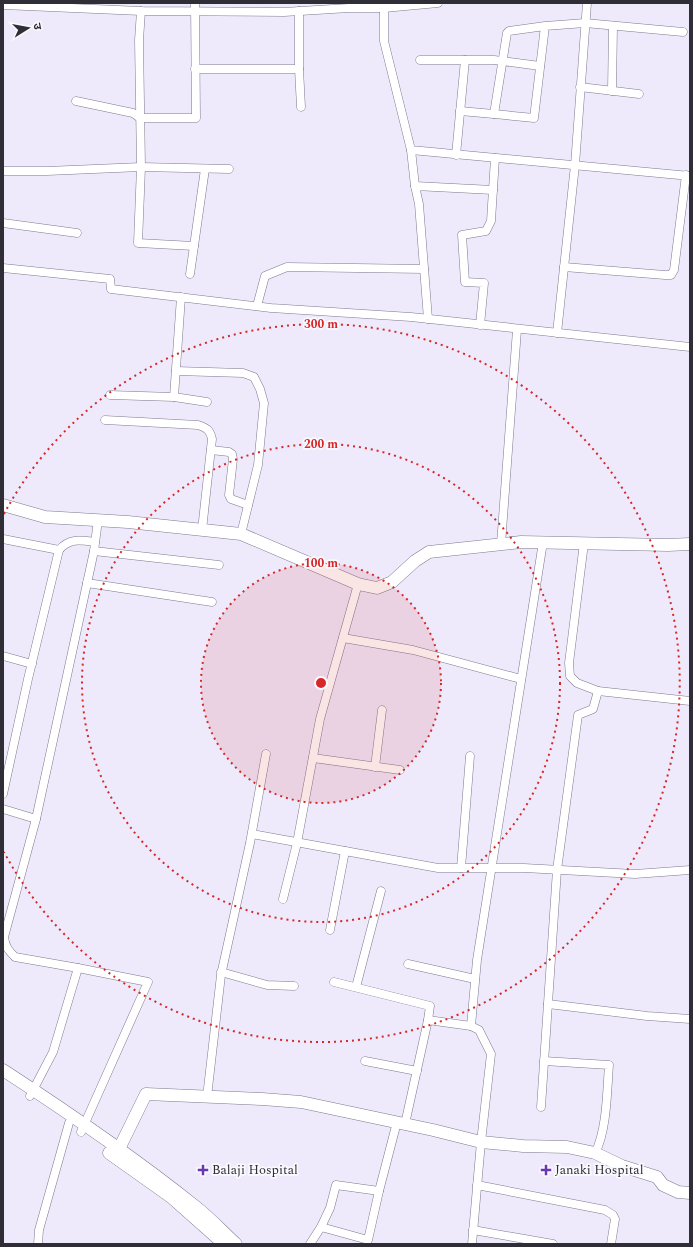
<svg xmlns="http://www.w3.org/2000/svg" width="693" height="1247" viewBox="0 0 693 1247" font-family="Spectral,'Noto Sans Devanagari',serif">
<rect width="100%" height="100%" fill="#eeeafc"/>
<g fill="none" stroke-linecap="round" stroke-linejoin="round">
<!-- street casing -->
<g stroke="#7e798d" stroke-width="9">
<g id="street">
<path d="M 384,3 L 384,41 L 411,150 L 690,176"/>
<path d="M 3,5 L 141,11 L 284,12 L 349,8 L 384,8 L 438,3"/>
<path d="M 141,11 L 139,40 L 141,167 L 138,243 L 194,246"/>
<path d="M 299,11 L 299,69 L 301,107"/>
<path d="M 545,26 L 509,31 L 507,33 L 494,114 L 534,118 L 545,26 L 585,23 L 683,32"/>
<path d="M 420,60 L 494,60 L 540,66"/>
<path d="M 195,69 L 299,69"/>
<path d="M 580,87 L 639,94"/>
<path d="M 612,91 L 613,26"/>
<path d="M 76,101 L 133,113 L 140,118 L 196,118 L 195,3"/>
<path d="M 460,111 L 494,114"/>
<path d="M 411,150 L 415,186"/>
<path d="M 456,155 L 465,60"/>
<path d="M 3,171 L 47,171 L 141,167 L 229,169"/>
<path d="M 3,223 L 77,233"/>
<path d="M 564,267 L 665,275 L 671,275 L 674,270 L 686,175"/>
<path d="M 3,268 L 110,279 L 111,289 L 271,308 L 411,317 L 690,347"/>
<path d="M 190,274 L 205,169"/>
<path d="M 257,306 L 265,276 L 287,267 L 424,269"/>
<path d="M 428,319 L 419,204 L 415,186 L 493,190"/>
<path d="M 480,325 L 484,283 L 465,282 L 462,235 L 486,231 L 491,221 L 495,158"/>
<path d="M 557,333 L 575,165 L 587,3"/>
<path d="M 176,371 L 243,373 L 254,377 L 260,389 L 264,403 L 258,465 L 241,534"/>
<path d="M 110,395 L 174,397 L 207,402"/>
<path d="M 174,397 L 181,297"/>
<path d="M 105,420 L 198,425 C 207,428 210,430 212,439 L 202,530"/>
<path d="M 211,450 L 229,452 L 232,454 L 233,459 L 229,495 L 231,499 L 248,505"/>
<path d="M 3,539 L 59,550 L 28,679 L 3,794"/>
<path d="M 501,544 L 517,330"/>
<path d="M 59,550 C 69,538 80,540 95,542"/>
<path d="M 94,551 L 219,565"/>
<path d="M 87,583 L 212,602"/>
<path d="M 343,638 L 413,650 L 521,679"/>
<path d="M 3,656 L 32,664"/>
<path d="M 598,691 L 690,701"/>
<path d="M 313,758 L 400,770"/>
<path d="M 375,767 L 382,710"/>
<path d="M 3,809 L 36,819"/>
<path d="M 252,834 L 438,868 L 524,868 L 635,874 L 690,870"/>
<path d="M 461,868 L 470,756"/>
<path d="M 283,899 L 297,843 L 320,719 L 358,584"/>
<path d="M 330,930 L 345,851"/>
<path d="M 408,964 L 475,979"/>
<path d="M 78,968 L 15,957 C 8,950 5,946 4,937 L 36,819 L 94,551 L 98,520"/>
<path d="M 221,972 L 267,985 L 294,986"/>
<path d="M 334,982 L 430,1006 L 428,1020"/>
<path d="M 356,987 L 381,891"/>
<path d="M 548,1004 L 647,1016 L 690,1019"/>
<path d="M 365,1061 L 417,1071"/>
<path d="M 544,1061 L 609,1065 C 607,1090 607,1131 595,1153"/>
<path d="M 30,1096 L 53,1052 L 78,968 L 148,982 L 81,1132"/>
<path d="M 207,1097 L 221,975 L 250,843 L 266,754"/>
<path d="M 541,1107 L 557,870 L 578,715 L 593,709 L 598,691 L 577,683 L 570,676 L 569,663 L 584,543"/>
<path d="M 405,1124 L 428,1020 L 471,1026"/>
<path d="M 477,1185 L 605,1210 L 613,1215 L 615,1219 L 611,1244"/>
<path d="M 321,1227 L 330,1208 L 336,1185 L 379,1191 L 397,1122"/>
<path d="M 473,1230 L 553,1244"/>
<path d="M 38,1244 L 39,1230 L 69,1123"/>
<path d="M 310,1244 L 321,1227 L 368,1240 L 379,1191"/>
<path d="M 472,1244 L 481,1142 L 491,1054 L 479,1030 L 471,1026 L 477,960 L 543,542"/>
</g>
</g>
<!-- secondary casing -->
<g stroke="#7e798d" stroke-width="13">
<g id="secondary">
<path d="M 3,505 L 45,517 L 128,522 L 241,534 L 358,584 L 377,588 L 392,582 L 415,561 L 429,552 L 521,542 L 668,545 L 690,544"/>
<path d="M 3,1070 C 69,1113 135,1158 196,1207 C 210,1218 223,1232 236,1244"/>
<path d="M 109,1153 L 171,1197 L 224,1244"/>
<path d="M 115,1157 L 146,1094 L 262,1099 L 301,1102 L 433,1130 L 481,1142 L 523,1146 L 567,1147 L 595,1153 L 622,1166 L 657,1177 L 663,1185 L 678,1192 L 690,1193"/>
</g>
</g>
<!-- street -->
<use href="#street" stroke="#fff" stroke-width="8"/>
<!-- secondary -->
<use href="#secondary" stroke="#fff" stroke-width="12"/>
</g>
<!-- distance rings -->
<circle cx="321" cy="683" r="120" fill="#d62828" fill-opacity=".12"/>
<g fill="none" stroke="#d62828" stroke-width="2" stroke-dasharray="2 4">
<circle cx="321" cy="683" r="120"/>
<circle cx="321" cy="683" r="239"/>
<path d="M4 514A359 359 0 1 1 4 852"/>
</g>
<!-- markers -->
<g fill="#6838b0" stroke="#faf9fe" stroke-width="1.5">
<path d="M201 1164h4v4h4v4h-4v4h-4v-4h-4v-4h4z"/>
<path d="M544 1164h4v4h4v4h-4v4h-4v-4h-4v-4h4z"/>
</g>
<g text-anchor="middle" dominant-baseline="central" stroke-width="3.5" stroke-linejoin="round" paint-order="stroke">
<!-- poi labels -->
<g font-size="13" fill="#2f2d35" stroke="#faf9fe" text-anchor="start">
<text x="212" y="1170">Balaji Hospital</text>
<text x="555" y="1170">Janaki Hospital</text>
</g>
</g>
<circle cx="321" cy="683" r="6" fill="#d62828" stroke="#faf9fe" stroke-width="2"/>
<g font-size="12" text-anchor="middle" font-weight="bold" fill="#d62828" stroke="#faf9fe" stroke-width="3.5" stroke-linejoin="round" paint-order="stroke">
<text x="321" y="328">300 m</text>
<text x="321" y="448">200 m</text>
<text x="321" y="567">100 m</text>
</g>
<!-- border -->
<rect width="693" height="1247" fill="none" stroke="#2f2d35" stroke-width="8"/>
<!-- north arrow -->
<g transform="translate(28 28) rotate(79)" stroke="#faf9fe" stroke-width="3" paint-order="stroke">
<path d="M0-3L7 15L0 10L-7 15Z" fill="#2f2d35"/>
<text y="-6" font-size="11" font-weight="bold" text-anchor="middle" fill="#2f2d35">उ</text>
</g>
</svg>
